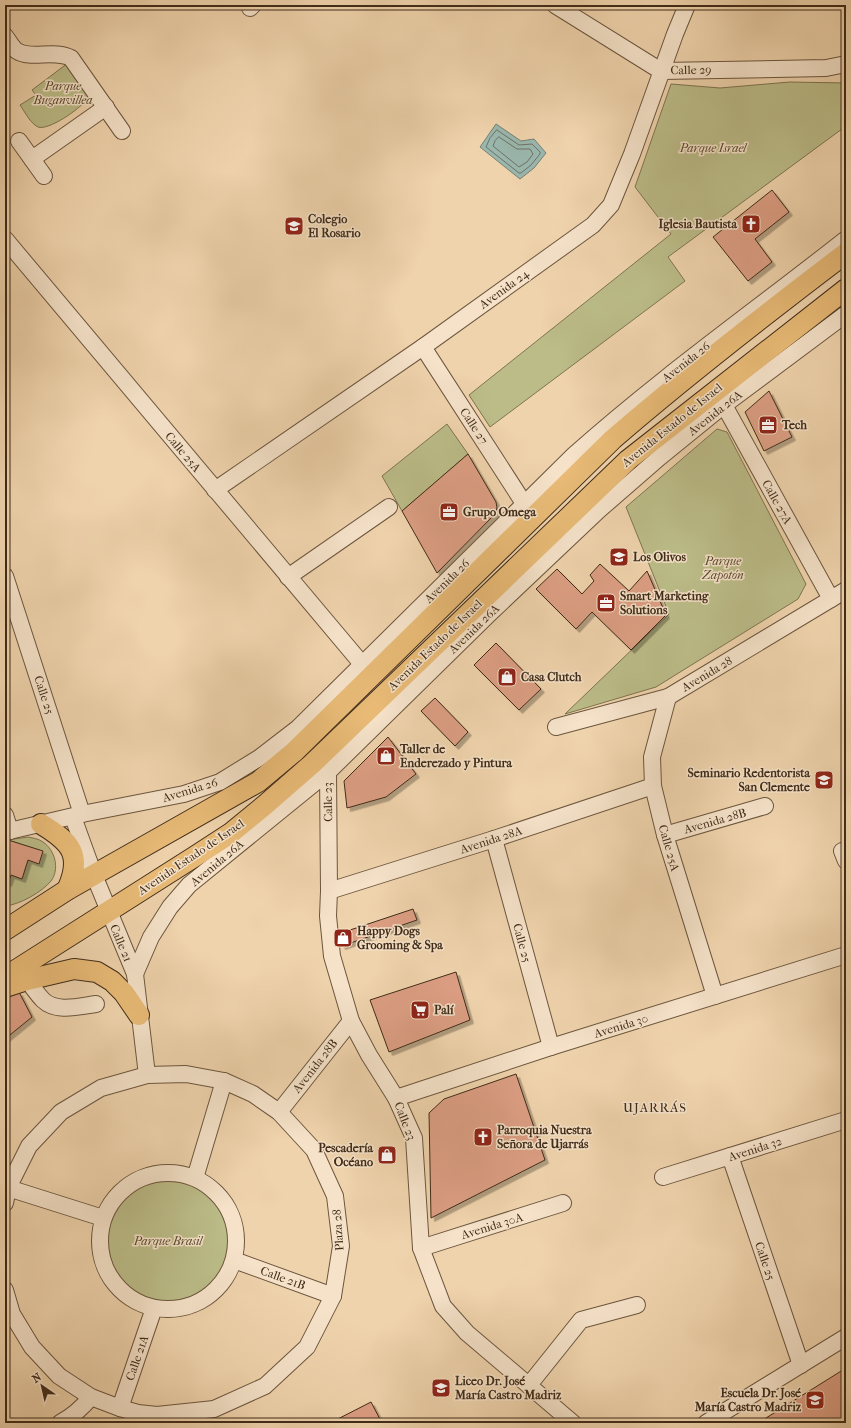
<svg xmlns="http://www.w3.org/2000/svg" width="851" height="1428" viewBox="0 0 851 1428" font-family="'IM FELL French Canon',serif">
<defs>
<filter id="shadow"><feDropShadow dx="3.5" dy="3.5" stdDeviation="0" flood-color="#0004"/></filter>
</defs>
<rect width="100%" height="100%" fill="#efd3ac"/>
<filter id="stains"><feTurbulence type="fractalNoise" baseFrequency=".005" numOctaves="4"/><feColorMatrix values="0 0 0 0 .2 0 0 0 0 .09 0 0 0 0 .02 0 0 0 .5 -.17"/></filter>
<radialGradient id="worn" r=".72"><stop offset=".6" stop-color="#630" stop-opacity="0"/><stop offset="1" stop-color="#630" stop-opacity=".3"/></radialGradient>
<!-- green -->
<g fill="#bbbc88" stroke="#7e7450">
<path d="M 72,60 L 89,91 C 88,94 87,98 86,100 C 80,109 48,131 38,127 C 30,123 25,112 20,105 L 36,95 L 32,90 Z"/>
<path d="M 790,82 L 846,83 L 846,126 L 668,257 L 685,281 L 490,427 L 469,395 L 671,234 L 635,187 L 671,84 L 720,88 Z"/>
<path d="M 447,424 L 468,454 L 402,511 L 382,476 Z"/>
<path d="M 717,429 L 727,432 L 806,584 L 798,599 L 656,687 L 565,714 L 669,614 L 626,507 Z"/>
<path d="M 28,837 C 33,838 39,839 43,842 C 55,850 60,869 51,881 C 42,892 19,905 5,906 L 5,882 L 8,883 L 11,875 L 22,879 L 28,860 L 39,863 L 42,851 L 8,840 Z"/>
<circle cx="168" cy="1241" r="62"/>
</g>
<!-- water -->
<path fill="#9ab7ae" stroke="#767f72" d="M 496,124 L 521,141 L 534,139 L 546,153 L 534,168 L 520,179 L 480,147 Z"/>
<g fill="none" stroke-linecap="round" stroke-linejoin="round">
<!-- shore -->
<g stroke="#6d7264" stroke-width="1">
<path d="M 497,130 L 519,145 L 532,144 L 540,152 L 540,154 L 531,165 L 521,173 L 519,173 L 486,147 L 490,138 Z"/>
<path d="M 499,137 L 517,149 L 530,149 L 533,154 L 527,162 L 519,167 L 493,146 L 495,141 Z"/>
</g>
</g>
<!-- building -->
<g fill="#dc9e83" stroke="#402c19" filter="url(#shadow)">
<path d="M 772,190 L 789,212 L 755,239 L 772,262 L 748,281 L 713,237 Z"/>
<path d="M 769,391 L 792,437 L 764,451 L 745,412 Z"/>
<path d="M 468,454 L 496,502 L 497,508 L 495,514 L 437,573 L 402,511 Z"/>
<path d="M 600,564 L 629,591 L 647,571 L 666,615 L 631,650 L 592,612 L 576,629 L 536,589 L 557,569 L 582,594 L 594,581 L 590,575 Z"/>
<path d="M 496,643 L 541,689 L 519,710 L 474,665 Z"/>
<path d="M 435,698 L 468,732 L 455,746 L 421,711 Z"/>
<path d="M 388,737 L 416,774 L 386,797 L 347,808 L 344,781 Z"/>
<path d="M 8,840 L 43,851 L 39,864 L 28,860 L 22,879 L 11,875 L 8,883 L 5,882 L 5,848 Z"/>
<path d="M 413,909 L 417,920 L 342,946 L 338,934 Z"/>
<path d="M 456,972 L 470,1020 L 389,1052 L 370,1000 Z"/>
<path d="M 19,992 L 32,1017 L 5,1039 L 5,999 Z"/>
<path d="M 516,1074 L 545,1160 L 431,1218 L 429,1113 L 444,1099 Z"/>
<path d="M 846,1368 L 846,1423 L 758,1423 Z"/>
<path d="M 371,1402 L 382,1423 L 330,1423 Z"/>
</g>
<g fill="none" stroke-linecap="round" stroke-linejoin="round">
<!-- minor casing -->
<g stroke="#6c563e" stroke-width="18">
<g id="minor">
<path d="M 555,5 L 661,71 L 826,68 L 846,64"/>
<path d="M 250,8 L 253,5"/>
<path d="M 5,36 C 9,41 12,48 17,51 C 31,60 54,49 71,58 L 122,131"/>
<path d="M 19,141 L 44,176"/>
<path d="M 32,159 L 106,107"/>
<path d="M 5,239 L 362,664"/>
<path d="M 423,347 L 525,505"/>
<path d="M 724,405 L 831,599"/>
<path d="M 215,490 L 423,347 L 593,225 L 611,205 L 632,154 L 675,34 L 687,5"/>
<path d="M 5,576 L 82,814"/>
<path d="M 288,577 L 389,507"/>
<path d="M 668,697 L 652,757 L 653,786 L 665,835 L 715,996"/>
<path d="M 556,727 L 668,697 L 846,590"/>
<path d="M 328,772 L 329,891 L 328,916 L 332,956 L 351,1021 L 369,1055 L 396,1098 L 414,1138 L 421,1248 L 443,1306 L 467,1333 L 573,1423"/>
<path d="M 5,815 L 10,831"/>
<path d="M 73,817 L 94,875 L 135,974 L 147,1075"/>
<path d="M 5,832 L 82,814 L 184,794 L 220,782 L 259,758 L 298,728 L 574,455 C 660,378 755,311 846,239"/>
<path d="M 665,835 L 765,806"/>
<path d="M 494,839 L 551,1047"/>
<path d="M 842,851 L 846,861"/>
<path d="M 329,891 L 494,839 L 653,786"/>
<path d="M 135,974 L 151,937 L 170,907 L 189,885 L 328,772 L 488,615 L 599,510 L 660,457 L 724,405 L 846,314"/>
<path d="M 27,980 C 32,986 37,994 43,1000 C 56,1013 80,1006 96,1004"/>
<path d="M 396,1098 L 551,1047 L 846,955"/>
<path d="M 279,1112 L 351,1021"/>
<path d="M 730,1156 L 801,1365"/>
<circle cx="168" cy="1241" r="68"/>
<path d="M 663,1177 L 846,1120"/>
<path d="M 195,1178 L 224,1081"/>
<path d="M 8,1188 L 103,1218"/>
<path d="M 5,1203 L 8,1188 L 29,1146 L 61,1112 L 101,1088 L 147,1075 L 186,1074 L 224,1081 L 253,1094 L 279,1112 L 314,1150 L 335,1196 L 341,1246 L 333,1296 L 307,1347 L 265,1386 L 214,1409 L 157,1415 L 138,1413 L 120,1408 L 91,1397 L 59,1376 L 32,1347 L 12,1314 L 5,1290"/>
<path d="M 421,1248 L 563,1203"/>
<path d="M 234,1260 L 333,1296"/>
<path d="M 529,1385 L 581,1320 L 637,1305"/>
<path d="M 120,1408 L 154,1308"/>
<path d="M 60,1423 C 73,1416 82,1408 91,1397"/>
<path d="M 706,1423 L 846,1337"/>
</g>
</g>
<!-- major casing -->
<g stroke="#402c19" stroke-width="22">
<g id="major">
<path d="M 41,824 C 71,842 83,855 67,890"/>
<path d="M 5,930 L 67,890 L 258,782 L 294,752 L 613,439 C 688,374 767,313 846,253"/>
<path d="M 5,977 L 194,857 L 231,833 L 265,805 L 312,764 L 628,460 L 846,289"/>
<path d="M 5,987 L 27,980 L 74,969 L 97,972 L 112,981 L 124,993 L 139,1015"/>
</g>
</g>
<!-- minor -->
<use href="#minor" stroke="#f5e2c9" stroke-width="16"/>
<!-- major -->
<use href="#major" stroke="#e8ba76" stroke-width="20"/>
</g>
<!-- icons -->
<defs>
<g id="church-square" transform="scale(1)"><rect x="-9" y="-9" width="18" height="18" rx="4" fill="#8f2418" stroke="#f5e2c9"/><path d="M-1.2-6h2.4v3.5h3.3v2.4h-3.3V6h-2.4V-.1h-3.3v-2.4h3.3Z" fill="#fff"/></g>
<g id="school-square" transform="scale(1)"><rect x="-9" y="-9" width="18" height="18" rx="4" fill="#8f2418" stroke="#f5e2c9"/><path d="M0-5L7-2L0 1L-7-2ZM-4 1L0 2.5L4 1V4Q0 6-4 4Z" fill="#fff"/></g>
<g id="office-square" transform="scale(1)"><rect x="-9" y="-9" width="18" height="18" rx="4" fill="#8f2418" stroke="#f5e2c9"/><path d="M-6-3h4V-5.5h4V-3h4V5H-6ZM-1-4.5V-3h2v-1.5ZM-6 0V1H6V0Z" fill="#fff"/></g>
<g id="shop-square" transform="scale(1)"><rect x="-9" y="-9" width="18" height="18" rx="4" fill="#8f2418" stroke="#f5e2c9"/><path d="M-5-2.5h2.3a2.7 3.5 0 0 1 5.4 0H5L5.5 6h-11ZM-1.5-2.5h3a1.5 2.3 0 0 0-3 0Z" fill="#fff"/></g>
<g id="university-square" transform="scale(1)"><rect x="-9" y="-9" width="18" height="18" rx="4" fill="#8f2418" stroke="#f5e2c9"/><path d="M0-5L7-2L0 1L-7-2ZM-4 1L0 2.5L4 1V4Q0 6-4 4Z" fill="#fff"/></g>
<g id="supermarket-square" transform="scale(1)"><rect x="-9" y="-9" width="18" height="18" rx="4" fill="#8f2418" stroke="#f5e2c9"/><path d="M-6-5.5h2.5l.6 2H6L4.5 2H-2.5L-4.4-4H-6ZM-1.5 3.2a1.3 1.3 0 1 0 .1 0ZM3 3.2a1.3 1.3 0 1 0 .1 0Z" fill="#fff"/></g>
</defs>
<g fill-rule="evenodd">
<use href="#church-square" x="751" y="224"/>
<use href="#school-square" x="294" y="226"/>
<use href="#office-square" x="768" y="425"/>
<use href="#office-square" x="449" y="512"/>
<use href="#school-square" x="619" y="557"/>
<use href="#office-square" x="606" y="603"/>
<use href="#shop-square" x="507" y="677"/>
<use href="#shop-square" x="386" y="756"/>
<use href="#university-square" x="824" y="780"/>
<use href="#shop-square" x="343" y="938"/>
<use href="#supermarket-square" x="420" y="1010"/>
<use href="#church-square" x="483" y="1137"/>
<use href="#shop-square" x="387" y="1155"/>
<use href="#school-square" x="441" y="1388"/>
<use href="#school-square" x="815" y="1400"/>
</g>
<g text-anchor="middle" dominant-baseline="central" stroke-width="3" stroke-linejoin="round" paint-order="stroke">
<!-- street labels -->
<g font-size="12" fill="#402c19" stroke="#f5e2c9">
<text transform="translate(691 70) rotate(-1)">Calle 29</text>
<text transform="translate(504 289) rotate(-36)">Avenida 24</text>
<text transform="translate(686 362) rotate(-38)">Avenida 26</text>
<text transform="translate(715 413) rotate(-38)">Avenida 26A</text>
<text transform="translate(672 425) rotate(-39)">Avenida Estado de Israel</text>
<text transform="translate(474 426) rotate(57)">Calle 27</text>
<text transform="translate(183 452) rotate(50)">Calle 25A</text>
<text transform="translate(777 502) rotate(61)">Calle 27A</text>
<text transform="translate(447 581) rotate(-44)">Avenida 26</text>
<text transform="translate(474 629) rotate(-44)">Avenida 26A</text>
<text transform="translate(435 645) rotate(-44)">Avenida Estado de Israel</text>
<text transform="translate(707 674) rotate(-31)">Avenida 28</text>
<text transform="translate(44 695) rotate(72)">Calle 25</text>
<text transform="translate(190 790) rotate(-17)">Avenida 26</text>
<text transform="translate(328 802) rotate(-91)">Calle 23</text>
<text transform="translate(715 821) rotate(-16)">Avenida 28B</text>
<text transform="translate(491 840) rotate(-18)">Avenida 28A</text>
<text transform="translate(669 848) rotate(74)">Calle 25A</text>
<text transform="translate(191 857) rotate(-34)">Avenida Estado de Israel</text>
<text transform="translate(217 863) rotate(-40)">Avenida 26A</text>
<text transform="translate(121 943) rotate(67)">Calle 21</text>
<text transform="translate(522 943) rotate(75)">Calle 25</text>
<text transform="translate(621 1026) rotate(-17)">Avenida 30</text>
<text transform="translate(315 1066) rotate(-52)">Avenida 28B</text>
<text transform="translate(405 1121) rotate(69)">Calle 23</text>
<text transform="translate(755 1149) rotate(-18)">Avenida 32</text>
<text transform="translate(492 1226) rotate(-17)">Avenida 30A</text>
<text transform="translate(338 1230) rotate(-94)">Plaza 28</text>
<text transform="translate(765 1261) rotate(71)">Calle 25</text>
<text transform="translate(283 1278) rotate(20)">Calle 21B</text>
<text transform="translate(137 1358) rotate(-71)">Calle 21A</text>
</g>
<!-- park labels -->
<g font-size="12" font-style="italic" fill="#59492f" stroke="#f5e2c9">
<text x="63" y="86">Parque<tspan x="63" dy="14">Buganvillea</tspan></text>
<text x="713" y="148">Parque Israel</text>
<text x="723" y="561">Parque<tspan x="723" dy="14">Zapotón</tspan></text>
<text x="168" y="1241">Parque Brasil</text>
</g>
<!-- poi labels -->
<g font-size="12" font-weight="bold" fill="#402c19" stroke="#f5e2c9" text-anchor="start">
<text x="308" y="219">Colegio<tspan x="308" dy="14">El Rosario</tspan></text>
<text x="737" y="224" text-anchor="end">Iglesia Bautista</text>
<text x="782" y="425">Tech</text>
<text x="463" y="512">Grupo Omega</text>
<text x="633" y="557">Los Olivos</text>
<text x="620" y="596">Smart Marketing<tspan x="620" dy="14">Solutions</tspan></text>
<text x="521" y="677">Casa Clutch</text>
<text x="400" y="749">Taller de<tspan x="400" dy="14">Enderezado y Pintura</tspan></text>
<text x="810" y="773" text-anchor="end">Seminario Redentorista<tspan x="810" dy="14">San Clemente</tspan></text>
<text x="357" y="931">Happy Dogs<tspan x="357" dy="14">Grooming &amp; Spa</tspan></text>
<text x="434" y="1010">Palí</text>
<text x="497" y="1130">Parroquia Nuestra<tspan x="497" dy="14">Señora de Ujarrás</tspan></text>
<text x="373" y="1148" text-anchor="end">Pescadería<tspan x="373" dy="14">Océano</tspan></text>
<text x="455" y="1381">Liceo Dr. José<tspan x="455" dy="14">María Castro Madriz</tspan></text>
<text x="801" y="1393" text-anchor="end">Escuela Dr. José<tspan x="801" dy="14">María Castro Madriz</tspan></text>
</g>
<!-- neighbourhood labels -->
<g font-size="13" letter-spacing="1" fill="#402c19" stroke="#f5e2c9">
<text x="655" y="1107">UJARRÁS</text>
</g>
</g>
<!-- margin -->
<rect width="851" height="1428" fill="none" stroke="#efd3ac" stroke-width="20"/>
<rect x="6" y="6" width="839" height="1416" fill="none" stroke="#402c19" stroke-width="2"/>
<rect x="10" y="10" width="831" height="1408" fill="none" stroke="#402c19"/>
<!-- north arrow -->
<g transform="translate(42 1386) rotate(326)" stroke="#f5e2c9" stroke-width="3" paint-order="stroke">
<path d="M0-3L7 15L0 10L-7 15Z" fill="#402c19"/>
<text y="-6" font-size="11" font-weight="bold" text-anchor="middle" fill="#402c19">N</text>
</g>
<rect width="100%" height="100%" filter="url(#stains)"/>
<rect width="100%" height="100%" fill="url(#worn)"/>
</svg>
